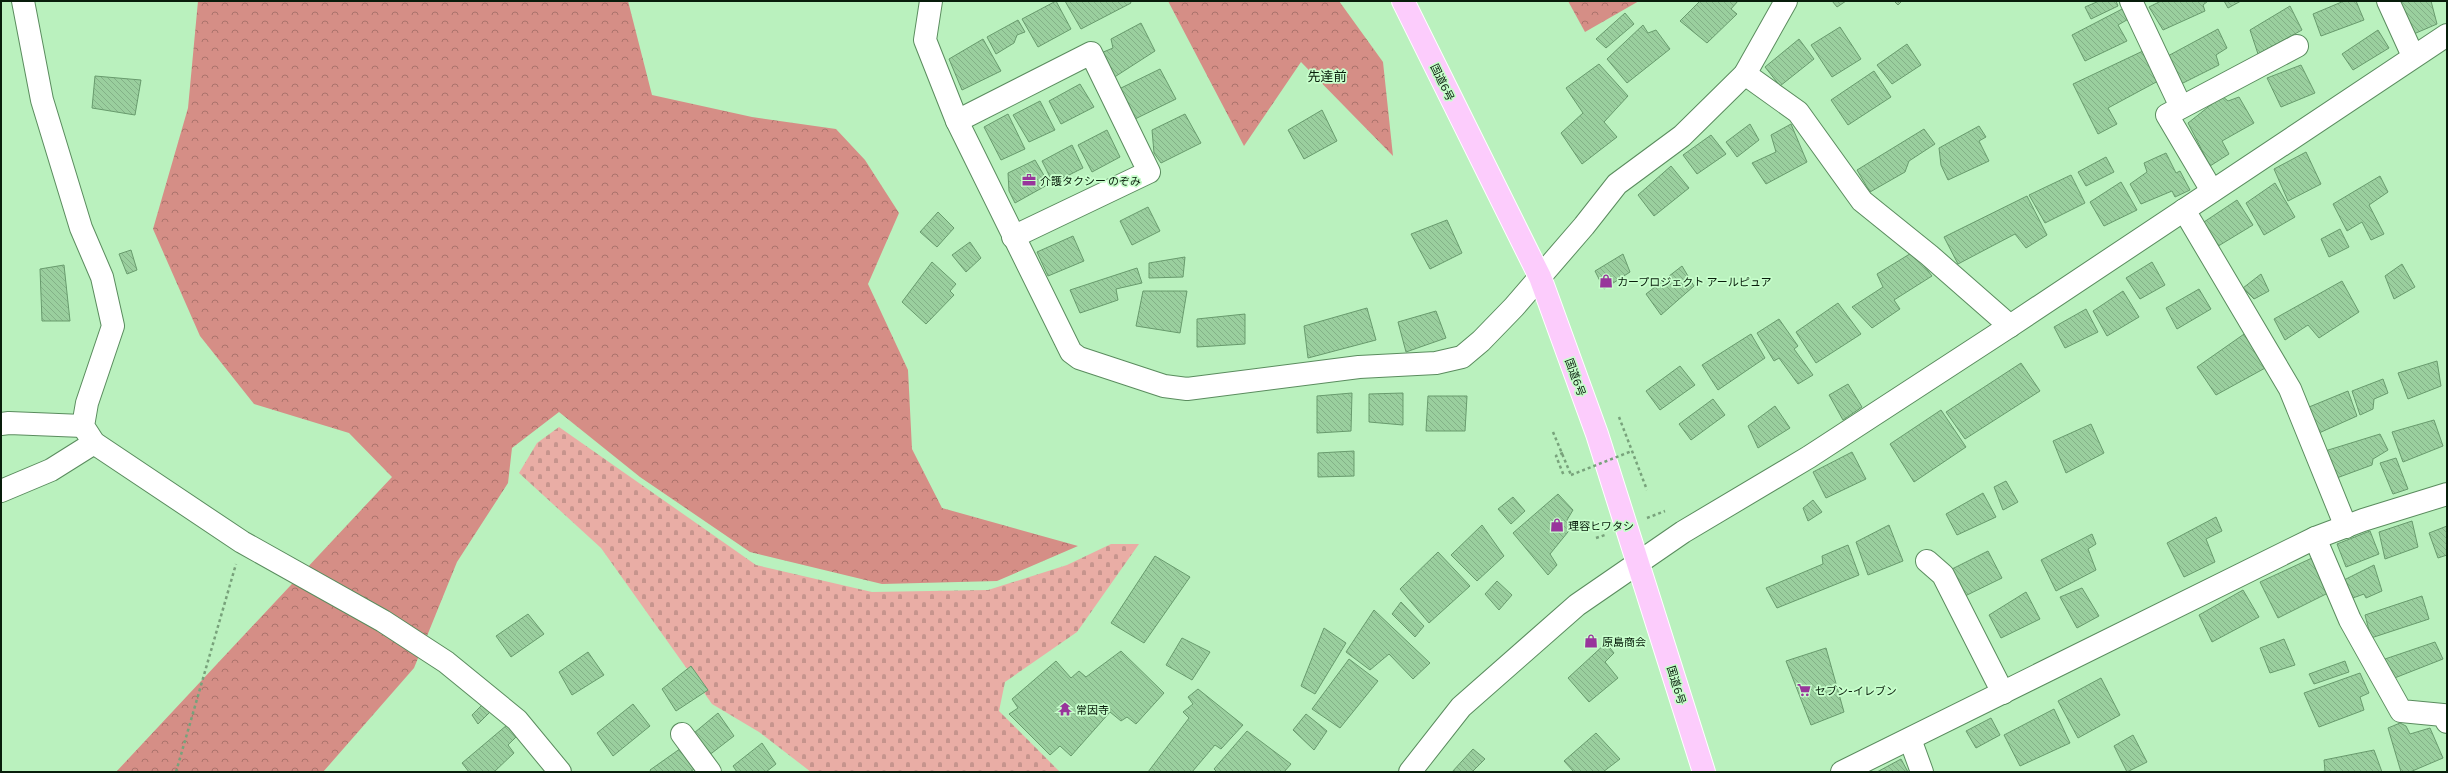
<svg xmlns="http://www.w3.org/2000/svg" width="2448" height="773" viewBox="0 0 2448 773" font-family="Commissioner,'Noto Sans JP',sans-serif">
<defs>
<pattern id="forest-crowns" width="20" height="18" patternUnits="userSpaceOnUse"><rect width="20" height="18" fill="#d58e86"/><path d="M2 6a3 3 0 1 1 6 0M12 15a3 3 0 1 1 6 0" fill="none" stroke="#ab736c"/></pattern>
<pattern id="cemetery-stones" width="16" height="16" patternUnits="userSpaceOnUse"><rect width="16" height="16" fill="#e9ada5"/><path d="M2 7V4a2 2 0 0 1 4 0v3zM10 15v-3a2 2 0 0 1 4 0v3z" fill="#c6948d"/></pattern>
<pattern id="building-back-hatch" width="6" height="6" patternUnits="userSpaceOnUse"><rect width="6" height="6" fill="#9acf9e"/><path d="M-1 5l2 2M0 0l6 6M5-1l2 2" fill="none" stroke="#83b187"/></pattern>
</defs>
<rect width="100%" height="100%" fill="#baf1be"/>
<!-- forest -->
<g fill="url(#forest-crowns)">
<path d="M 198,1 L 628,1 L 652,95 L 752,117 L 836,129 L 865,160 L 899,213 L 868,284 L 908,370 L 912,449 L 942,508 L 1078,546 L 997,581 L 882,584 L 750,552 L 640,477 L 559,412 L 512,448 L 508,483 L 457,562 L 414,668 L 323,772 L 116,772 L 392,477 L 349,433 L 254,404 L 200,336 L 153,229 L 188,108 Z"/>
<path d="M 1168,1 L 1339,1 L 1383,62 L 1393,156 L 1301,62 L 1244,146 Z"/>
<path d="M 1568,1 L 1639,1 L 1585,32 Z"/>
</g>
<!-- cemetery -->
<path fill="url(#cemetery-stones)" d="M 559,427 L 756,565 L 872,592 L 988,590 L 1067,565 L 1111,544 L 1139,544 L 1077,632 L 1005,682 L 999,711 L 1060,772 L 811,772 L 759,732 L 712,704 L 601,548 L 519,473 L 537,443 Z"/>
<!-- building -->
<g fill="url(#building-back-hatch)" stroke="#689b6d">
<path d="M 1056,1 L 1071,29 L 1038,47 L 1022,19 Z"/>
<path d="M 1065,1 L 1130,1 L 1131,3 L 1081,29 Z"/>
<path d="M 1700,1 L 1738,1 L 1731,9 L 1737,14 L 1707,43 L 1680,21 Z"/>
<path d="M 1832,1 L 1846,1 L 1837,7 Z"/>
<path d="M 1894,1 L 1902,1 L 1898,5 Z"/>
<path d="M 2099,1 L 2116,1 L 2118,6 L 2091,19 L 2085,7 Z"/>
<path d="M 2161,1 L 2208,1 L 2203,5 L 2205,11 L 2163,30 L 2149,7 Z"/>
<path d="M 2224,1 L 2241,1 L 2228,8 Z"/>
<path d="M 2344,1 L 2356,1 L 2364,20 L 2321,36 L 2313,14 Z"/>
<path d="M 2393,1 L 2431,1 L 2437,24 L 2409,36 Z"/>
<path d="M 2290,6 L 2302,30 L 2258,54 L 2250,30 Z"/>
<path d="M 2126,7 L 2132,17 L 2118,25 L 2127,41 L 2085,61 L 2072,35 Z"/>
<path d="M 1625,13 L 1634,24 L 1606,48 L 1596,39 Z"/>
<path d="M 1018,20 L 1025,32 L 1017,35 L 1014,43 L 996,54 L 987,37 Z"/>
<path d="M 1141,23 L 1155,51 L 1113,78 L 1101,53 L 1113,48 L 1111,39 Z"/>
<path d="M 1643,25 L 1648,33 L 1656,30 L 1670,49 L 1627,83 L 1607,59 Z"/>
<path d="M 1840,27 L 1861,59 L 1832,77 L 1811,45 Z"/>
<path d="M 2218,29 L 2227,48 L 2216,55 L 2219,65 L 2179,85 L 2166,57 Z"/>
<path d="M 2378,30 L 2389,48 L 2353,70 L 2342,54 Z"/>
<path d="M 983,39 L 1001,71 L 962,90 L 949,59 Z"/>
<path d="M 1799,39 L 1814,59 L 1780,86 L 1765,67 Z"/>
<path d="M 1907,44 L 1921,65 L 1892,84 L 1877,65 Z"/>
<path d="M 2145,50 L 2160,80 L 2108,108 L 2117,124 L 2098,134 L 2073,84 Z"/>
<path d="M 1599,64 L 1628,96 L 1604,122 L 1617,137 L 1582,164 L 1561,133 L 1583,113 L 1566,88 Z"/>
<path d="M 2301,65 L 2315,93 L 2281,107 L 2267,78 Z"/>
<path d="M 1160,69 L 1176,99 L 1135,119 L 1119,89 Z"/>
<path d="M 1874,71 L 1891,97 L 1848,125 L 1831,100 Z"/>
<path d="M 95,76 L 141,80 L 135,115 L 92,108 Z"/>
<path d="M 1080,84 L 1094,107 L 1061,124 L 1049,101 Z"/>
<path d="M 2222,96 L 2228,101 L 2239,97 L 2254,123 L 2222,141 L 2229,154 L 2210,166 L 2188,123 Z"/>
<path d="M 1040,101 L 1055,130 L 1029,142 L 1013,115 Z"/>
<path d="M 1322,110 L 1337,141 L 1304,159 L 1288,130 Z"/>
<path d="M 1008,114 L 1025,149 L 1001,160 L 984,127 Z"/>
<path d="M 1185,114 L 1201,143 L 1161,163 L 1154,153 L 1152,130 Z"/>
<path d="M 1750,124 L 1759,140 L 1737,157 L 1726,142 Z"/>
<path d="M 1791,124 L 1807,162 L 1766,184 L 1752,163 L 1776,152 L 1771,135 Z"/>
<path d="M 1979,126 L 1986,137 L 1979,141 L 1989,161 L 1948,180 L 1941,165 L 1939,148 Z"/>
<path d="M 1924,129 L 1935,144 L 1909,161 L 1905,172 L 1870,192 L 1857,170 Z"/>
<path d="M 1107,130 L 1120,157 L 1092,172 L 1078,145 Z"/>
<path d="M 1711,135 L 1726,154 L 1697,174 L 1683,155 Z"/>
<path d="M 1072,145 L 1083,168 L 1053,183 L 1042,161 Z"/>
<path d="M 2306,152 L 2321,184 L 2288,201 L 2274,169 Z"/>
<path d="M 2166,153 L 2176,173 L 2180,171 L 2190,190 L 2175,197 L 2172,191 L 2141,204 L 2130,184 L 2147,172 L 2144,163 Z"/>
<path d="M 2106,157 L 2114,172 L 2086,186 L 2078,172 Z"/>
<path d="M 1035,160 L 1049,184 L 1015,203 L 1009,191 L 1008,173 Z"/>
<path d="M 1671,166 L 1689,188 L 1654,216 L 1638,195 Z"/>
<path d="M 2071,175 L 2085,203 L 2045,223 L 2029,195 Z"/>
<path d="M 2380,176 L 2388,192 L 2369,205 L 2384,234 L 2371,240 L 2362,222 L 2347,231 L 2333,204 Z"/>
<path d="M 2121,182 L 2137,210 L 2104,226 L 2090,202 Z"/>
<path d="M 2275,183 L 2295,217 L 2264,235 L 2246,203 Z"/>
<path d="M 2027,196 L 2047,235 L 2026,248 L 2015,234 L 1958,264 L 1944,237 Z"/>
<path d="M 2237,200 L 2253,225 L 2215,248 L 2201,224 Z"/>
<path d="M 1148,207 L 1160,231 L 1132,245 L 1120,221 Z"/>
<path d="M 938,212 L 954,228 L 937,247 L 920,232 Z"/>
<path d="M 1447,220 L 1462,253 L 1430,269 L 1411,234 Z"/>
<path d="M 2340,229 L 2349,247 L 2329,257 L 2321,239 Z"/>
<path d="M 1073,236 L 1084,261 L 1048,276 L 1037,252 Z"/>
<path d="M 970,242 L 981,258 L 966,272 L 952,255 Z"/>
<path d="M 131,250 L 137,270 L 127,274 L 119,254 Z"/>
<path d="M 1913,252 L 1932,276 L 1894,300 L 1900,309 L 1872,328 L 1852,307 L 1883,287 L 1877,274 Z"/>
<path d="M 1623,254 L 1630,272 L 1604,289 L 1595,271 Z"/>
<path d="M 1185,257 L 1183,277 L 1149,278 L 1149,263 Z"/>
<path d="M 932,262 L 956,284 L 950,291 L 954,295 L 926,324 L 902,302 Z"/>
<path d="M 2152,262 L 2165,285 L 2140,299 L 2126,278 Z"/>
<path d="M 2402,264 L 2415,287 L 2394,299 L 2385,276 Z"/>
<path d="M 64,265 L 70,321 L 42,321 L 40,269 Z"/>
<path d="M 1682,266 L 1694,286 L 1661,315 L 1646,294 Z"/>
<path d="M 1137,268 L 1142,283 L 1116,289 L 1118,300 L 1080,313 L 1070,290 Z"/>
<path d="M 2261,274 L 2269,291 L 2254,299 L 2243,288 Z"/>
<path d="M 2342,281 L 2359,312 L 2319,338 L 2308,325 L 2285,340 L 2274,319 Z"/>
<path d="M 2199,289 L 2211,309 L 2177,329 L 2166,308 Z"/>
<path d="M 1143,291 L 1187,291 L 1180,333 L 1136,326 Z"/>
<path d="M 2123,291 L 2139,317 L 2107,336 L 2093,311 Z"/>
<path d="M 1838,303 L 1861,334 L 1816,363 L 1796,332 Z"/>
<path d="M 1367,308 L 1376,340 L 1308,358 L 1304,326 Z"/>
<path d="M 2086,309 L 2098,332 L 2065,348 L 2054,327 Z"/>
<path d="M 1436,311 L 1446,338 L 1406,352 L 1398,322 Z"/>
<path d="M 1245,314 L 1245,344 L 1197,347 L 1197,319 Z"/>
<path d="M 1779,319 L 1798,346 L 1794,349 L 1813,375 L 1798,384 L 1779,358 L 1774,361 L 1757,333 Z"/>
<path d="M 2247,332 L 2267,367 L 2216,395 L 2197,367 Z"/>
<path d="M 1751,334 L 1765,358 L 1718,390 L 1702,365 Z"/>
<path d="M 2437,361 L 2441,386 L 2408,399 L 2398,373 Z"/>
<path d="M 2021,363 L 2040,391 L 1965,439 L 1946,412 Z"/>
<path d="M 1680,366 L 1695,385 L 1660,410 L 1646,391 Z"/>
<path d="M 2383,379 L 2388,393 L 2374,399 L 2373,409 L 2360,415 L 2352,391 Z"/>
<path d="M 1848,384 L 1862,407 L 1843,420 L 1829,395 Z"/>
<path d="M 2348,391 L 2357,416 L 2319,433 L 2309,407 Z"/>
<path d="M 1352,393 L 1351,431 L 1317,433 L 1317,396 Z"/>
<path d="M 1403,393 L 1403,425 L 1369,422 L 1369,394 Z"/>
<path d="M 1428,396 L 1467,396 L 1465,431 L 1426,431 Z"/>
<path d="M 1713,399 L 1725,415 L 1691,440 L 1679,424 Z"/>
<path d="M 1775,406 L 1790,428 L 1758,448 L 1748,426 Z"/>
<path d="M 1941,410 L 1966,447 L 1914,482 L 1890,444 Z"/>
<path d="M 2434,420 L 2443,446 L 2403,462 L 2392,432 Z"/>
<path d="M 2091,424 L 2104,453 L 2066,473 L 2053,441 Z"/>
<path d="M 2380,434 L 2388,450 L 2373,459 L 2372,465 L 2334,479 L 2325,451 Z"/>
<path d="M 1354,451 L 1354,476 L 1318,477 L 1318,453 Z"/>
<path d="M 1852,452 L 1866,479 L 1826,498 L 1813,472 Z"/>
<path d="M 2396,458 L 2408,489 L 2393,494 L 2380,463 Z"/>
<path d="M 2006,481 L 2018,502 L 2003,510 L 1994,487 Z"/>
<path d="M 1983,493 L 1996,517 L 1957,535 L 1946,514 Z"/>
<path d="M 1558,494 L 1573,510 L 1567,520 L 1572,527 L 1550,554 L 1557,565 L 1548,575 L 1513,533 Z"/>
<path d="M 1513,497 L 1525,511 L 1511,524 L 1498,509 Z"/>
<path d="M 1813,500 L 1822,512 L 1808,521 L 1803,508 Z"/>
<path d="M 2216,517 L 2222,531 L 2206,539 L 2215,562 L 2184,577 L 2167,543 Z"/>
<path d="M 2412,521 L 2418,547 L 2385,559 L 2379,532 Z"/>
<path d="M 1482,525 L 1504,556 L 1477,581 L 1451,555 Z"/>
<path d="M 1889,525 L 1903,561 L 1868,575 L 1856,542 Z"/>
<path d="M 2447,526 L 2447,555 L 2438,558 L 2429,533 Z"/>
<path d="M 2370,531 L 2379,554 L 2346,567 L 2337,544 Z"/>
<path d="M 2092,534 L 2096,544 L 2088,549 L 2096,570 L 2056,591 L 2041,560 Z"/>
<path d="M 1848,545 L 1859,575 L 1777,608 L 1766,588 L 1823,564 L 1822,556 Z"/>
<path d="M 1988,551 L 2002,578 L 1963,597 L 1948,571 Z"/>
<path d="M 1438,552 L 1470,586 L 1429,623 L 1400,589 Z"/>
<path d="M 1155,556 L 1190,577 L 1144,643 L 1111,623 Z"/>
<path d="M 2312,558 L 2330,592 L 2278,618 L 2260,582 Z"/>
<path d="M 2374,565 L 2382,591 L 2366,598 L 2364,594 L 2350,599 L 2342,581 Z"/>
<path d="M 1497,581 L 1512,595 L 1499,610 L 1485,594 Z"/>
<path d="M 2082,588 L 2099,616 L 2077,628 L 2060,597 Z"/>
<path d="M 2243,590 L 2259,617 L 2212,642 L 2199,615 Z"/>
<path d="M 2026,592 L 2040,619 L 2001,638 L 1989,615 Z"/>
<path d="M 2422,596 L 2429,619 L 2371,638 L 2365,615 Z"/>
<path d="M 1401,602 L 1424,626 L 1415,637 L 1392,614 Z"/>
<path d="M 1374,610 L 1430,663 L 1413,679 L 1389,654 L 1370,670 L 1346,652 Z"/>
<path d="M 528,614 L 544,634 L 511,657 L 496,636 Z"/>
<path d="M 1324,628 L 1346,643 L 1315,694 L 1301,686 Z"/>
<path d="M 1182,638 L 1210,652 L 1192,680 L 1166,665 Z"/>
<path d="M 2284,639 L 2295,665 L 2270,673 L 2260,648 Z"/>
<path d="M 2435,642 L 2443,659 L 2392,679 L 2385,659 Z"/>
<path d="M 1606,643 L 1614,653 L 1605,662 L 1618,678 L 1589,702 L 1568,678 Z"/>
<path d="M 1826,648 L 1844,712 L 1811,725 L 1786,661 Z"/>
<path d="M 1121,651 L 1164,693 L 1136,724 L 1127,717 L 1121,721 L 1110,712 L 1071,756 L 1060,746 L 1050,755 L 1009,714 L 1018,708 L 1012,699 L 1056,661 L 1071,678 L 1079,671 L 1086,677 Z"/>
<path d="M 588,652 L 604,675 L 572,695 L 559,672 Z"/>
<path d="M 1349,659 L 1378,681 L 1340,728 L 1312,709 Z"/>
<path d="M 2345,661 L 2349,672 L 2314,684 L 2309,674 Z"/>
<path d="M 691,666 L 708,690 L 676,711 L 662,689 Z"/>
<path d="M 2360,673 L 2369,693 L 2360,697 L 2364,710 L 2319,727 L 2304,693 Z"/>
<path d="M 2101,678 L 2120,715 L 2078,738 L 2058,701 Z"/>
<path d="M 1198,689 L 1243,725 L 1221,749 L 1215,745 L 1192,772 L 1148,772 L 1189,718 L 1183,712 L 1193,704 L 1188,697 Z"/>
<path d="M 486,701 L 494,708 L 478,724 L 472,715 Z"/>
<path d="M 633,704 L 650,726 L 613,756 L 597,733 Z"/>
<path d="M 2054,709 L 2070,743 L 2020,766 L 2004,735 Z"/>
<path d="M 718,713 L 734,736 L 708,756 L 694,733 Z"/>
<path d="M 1306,714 L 1327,731 L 1314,750 L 1293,730 Z"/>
<path d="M 1991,718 L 2000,735 L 1976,748 L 1966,731 Z"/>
<path d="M 2400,723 L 2406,726 L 2410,734 L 2430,728 L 2443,758 L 2410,772 L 2401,772 L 2388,728 Z"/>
<path d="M 507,725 L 517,736 L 508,745 L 514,753 L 494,772 L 469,772 L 462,763 Z"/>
<path d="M 1247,731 L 1291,764 L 1284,772 L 1217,772 L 1214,769 Z"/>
<path d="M 1596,733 L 1620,759 L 1603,772 L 1574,772 L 1564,761 Z"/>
<path d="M 2133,735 L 2147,762 L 2127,772 L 2114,746 Z"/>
<path d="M 762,743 L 776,764 L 766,772 L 737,772 L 733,766 Z"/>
<path d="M 684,746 L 700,765 L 690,772 L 651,772 L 650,770 Z"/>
<path d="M 1473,749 L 1485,759 L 1472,772 L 1452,772 Z"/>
<path d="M 2374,750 L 2382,772 L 2320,772 L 2325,771 L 2324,760 Z"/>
<path d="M 1901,759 L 1908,772 L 1877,772 Z"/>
</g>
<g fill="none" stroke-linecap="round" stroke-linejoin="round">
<!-- minor casing -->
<g stroke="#5a8c5e" stroke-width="24">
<g id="minor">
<path d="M 23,1 L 42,100 L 81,228 L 102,277 L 113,326 L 87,403 L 83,426 L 94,443 L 242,542 L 383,621 L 446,662 L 517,720 L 560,772"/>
<path d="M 931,1 L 925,40 L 957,121 L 1071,352 L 1079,358 L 1164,386 L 1187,389 L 1359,367 L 1436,363 L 1462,357 L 1481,341 L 1514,307 L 1584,226 L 1617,184 L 1682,136 L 1745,74 L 1786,1"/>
<path d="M 2131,1 L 2181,107"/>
<path d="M 2388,1 L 2413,56"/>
<path d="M 1745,74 L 1798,112 L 1862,201 L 1929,255 L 2010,326"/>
<path d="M 957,121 L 1091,53 L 1149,172 L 1013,237"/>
<path d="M 2212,191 L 2167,115 L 2297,46"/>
<path d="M 2184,210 L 2290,389 L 2346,527"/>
<path d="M 1,424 L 9,423 L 83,426"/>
<path d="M 1,491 L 51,470 L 94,443"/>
<path d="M 2315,538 L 2350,620 L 2401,711 L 2443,715 L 2447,722"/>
<path d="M 1927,561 L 1943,575 L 2003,693"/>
<path d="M 682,734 L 710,772"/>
<path d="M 1910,739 L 1922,772"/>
<path d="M 1842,772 L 2315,538 L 2363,520 L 2447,494"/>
</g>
</g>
<!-- tertiary casing -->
<g stroke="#5a8c5e" stroke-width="24">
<path id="tertiary" d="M 1410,772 L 1461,707 L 1577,605 L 1683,532 L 1809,457 L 2010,326 L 2447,35"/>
</g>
<!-- trunk casing -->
<g stroke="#fff" stroke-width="24">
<path id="trunk" d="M 1403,1 L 1540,277 L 1597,434 L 1704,772"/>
</g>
<!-- path -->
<g stroke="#78a27b" stroke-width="2.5" stroke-dasharray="3 3" stroke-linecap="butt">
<path d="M 1619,417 L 1647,490"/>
<path d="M 1553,432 L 1571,475"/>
<path d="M 1563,453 L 1556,456 L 1564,476"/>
<path d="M 1647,518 L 1665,511"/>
<path d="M 1596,538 L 1605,535"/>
<path d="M 176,772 L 236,564"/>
</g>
<!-- minor -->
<use href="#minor" stroke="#fff" stroke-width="22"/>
<!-- tertiary -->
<use href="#tertiary" stroke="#fff" stroke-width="22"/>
<!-- trunk -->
<use href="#trunk" stroke="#fcccfc" stroke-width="22"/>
<!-- path-bridge -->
<path stroke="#78a27b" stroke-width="2.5" stroke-dasharray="3 3" stroke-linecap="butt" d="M 1571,475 L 1632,451"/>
</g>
<!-- icons -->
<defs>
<g id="office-bare" transform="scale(1.08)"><path d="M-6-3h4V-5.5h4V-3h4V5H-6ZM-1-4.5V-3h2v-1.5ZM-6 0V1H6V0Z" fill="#98359b" stroke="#c7fecb" stroke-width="2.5" paint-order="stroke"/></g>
<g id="shop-bare" transform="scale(1.08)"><path d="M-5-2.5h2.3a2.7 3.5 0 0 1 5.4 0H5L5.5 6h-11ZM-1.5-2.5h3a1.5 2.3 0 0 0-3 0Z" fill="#98359b" stroke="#c7fecb" stroke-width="2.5" paint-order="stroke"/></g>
<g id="supermarket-bare" transform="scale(1.08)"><path d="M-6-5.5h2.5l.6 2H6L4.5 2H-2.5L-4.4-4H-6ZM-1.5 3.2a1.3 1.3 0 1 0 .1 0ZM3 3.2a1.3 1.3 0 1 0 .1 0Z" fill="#98359b" stroke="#c7fecb" stroke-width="2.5" paint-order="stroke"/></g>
<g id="temple-bare" transform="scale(1.08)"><path d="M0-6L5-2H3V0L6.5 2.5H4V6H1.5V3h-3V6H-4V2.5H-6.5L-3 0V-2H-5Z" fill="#98359b" stroke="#c7fecb" stroke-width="2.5" paint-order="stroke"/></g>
</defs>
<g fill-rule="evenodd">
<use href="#office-bare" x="1029" y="180"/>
<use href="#shop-bare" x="1606" y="281"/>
<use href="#shop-bare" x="1557" y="525"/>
<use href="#shop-bare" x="1591" y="641"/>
<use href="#supermarket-bare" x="1804" y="690"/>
<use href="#temple-bare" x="1065" y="709"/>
</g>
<g text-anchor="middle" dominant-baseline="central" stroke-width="3.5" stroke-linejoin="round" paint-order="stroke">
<!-- street labels -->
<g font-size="11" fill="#081d0b" stroke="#c7fecb">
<text transform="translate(1443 82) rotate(64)">国道6号</text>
<text transform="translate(1576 377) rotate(70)">国道6号</text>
<text transform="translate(1677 685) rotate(73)">国道6号</text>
</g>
<!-- poi labels -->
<g font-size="11" fill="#081d0b" stroke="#c7fecb" text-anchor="start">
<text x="1040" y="180">介護タクシー のぞみ</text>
<text x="1617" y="281">カープロジェクト アールピュア</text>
<text x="1568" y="525">理容ヒワタシ</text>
<text x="1602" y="641">原島商会</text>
<text x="1815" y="690">セブン-イレブン</text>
<text x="1076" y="709">常因寺</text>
</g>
<!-- quarter labels -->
<g font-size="13" fill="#081d0b" stroke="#c7fecb">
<text x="1327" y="76">先達前</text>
</g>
</g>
<!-- border -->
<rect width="2448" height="773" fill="none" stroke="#081d0b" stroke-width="4"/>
</svg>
